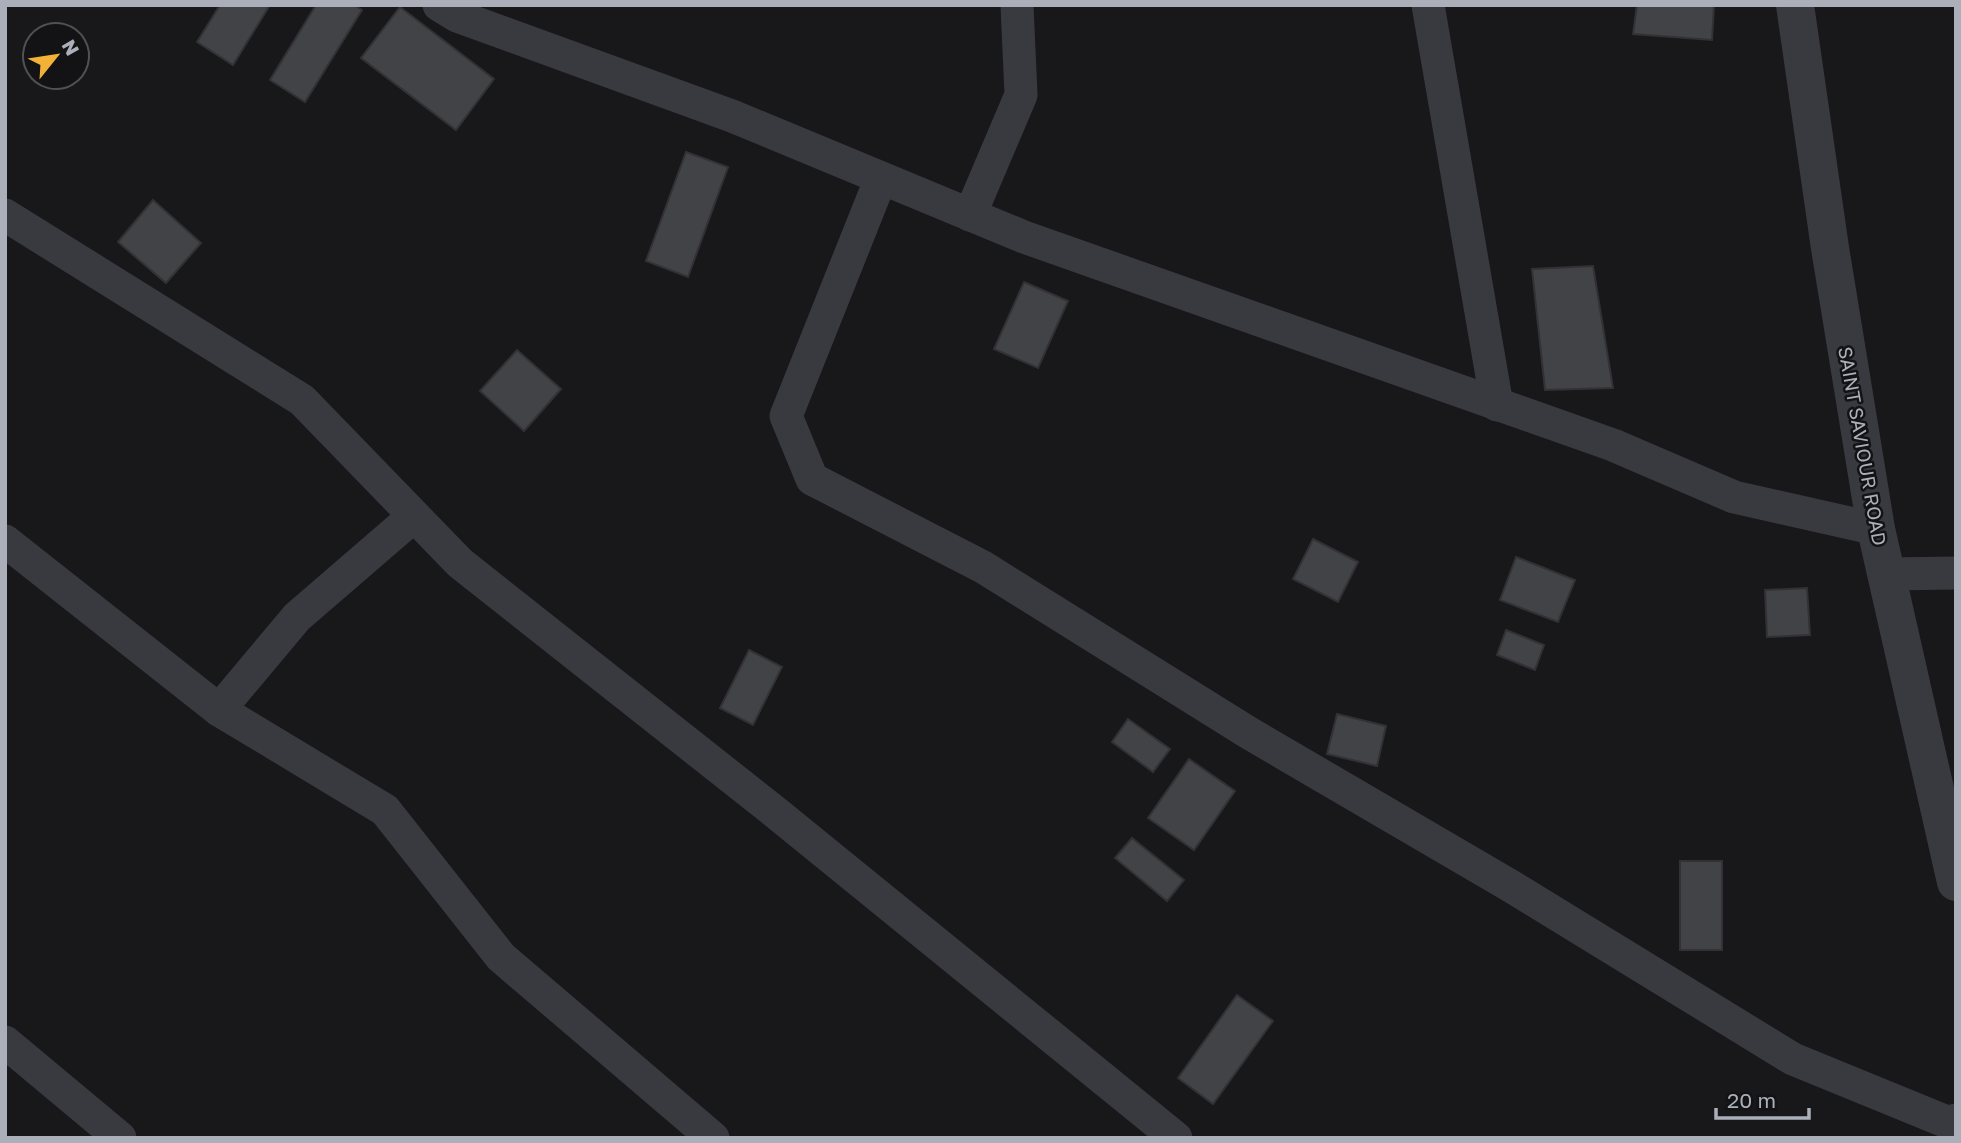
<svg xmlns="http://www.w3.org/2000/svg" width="1961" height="1143" viewBox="0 0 1961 1143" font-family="'Golos Text',sans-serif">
<rect width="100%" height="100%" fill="#18181a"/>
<!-- building -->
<g fill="#424347" stroke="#323236" stroke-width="2">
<path d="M 220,5 L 270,5 L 233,65 L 197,42 Z"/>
<path d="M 316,5 L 354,5 L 362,10 L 305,102 L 270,80 Z"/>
<path d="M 1637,5 L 1714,5 L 1712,40 L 1633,34 Z"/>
<path d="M 400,7 L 494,79 L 456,130 L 361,58 Z"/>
<path d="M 686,152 L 728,167 L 688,277 L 646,261 Z"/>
<path d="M 153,200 L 201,243 L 166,283 L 118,242 Z"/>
<path d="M 1593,266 L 1613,388 L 1545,390 L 1532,269 Z"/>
<path d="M 1024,282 L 1068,301 L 1038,368 L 994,349 Z"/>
<path d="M 517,350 L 561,389 L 524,431 L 480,391 Z"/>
<path d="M 1313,539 L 1358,562 L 1338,602 L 1293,579 Z"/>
<path d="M 1516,557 L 1575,580 L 1558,622 L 1500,600 Z"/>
<path d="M 1807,588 L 1810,635 L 1767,637 L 1765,590 Z"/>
<path d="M 1506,630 L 1544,645 L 1535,670 L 1497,655 Z"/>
<path d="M 749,650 L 782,667 L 753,725 L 720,708 Z"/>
<path d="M 1337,714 L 1386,726 L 1377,766 L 1327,754 Z"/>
<path d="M 1128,719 L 1170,749 L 1153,772 L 1112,742 Z"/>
<path d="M 1189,759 L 1235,791 L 1194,850 L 1148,818 Z"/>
<path d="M 1132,838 L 1184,880 L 1167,901 L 1115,858 Z"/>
<rect x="1680" y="861" width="42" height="89"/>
<path d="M 1237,995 L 1273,1021 L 1213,1104 L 1178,1078 Z"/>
</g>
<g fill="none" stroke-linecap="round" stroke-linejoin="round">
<!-- minor -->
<g stroke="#393a3f" stroke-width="33">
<path d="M 439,5 L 457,16 L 732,116 L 1024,237 L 1613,445 L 1734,497 L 1876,529"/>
<path d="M 1428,5 L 1497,405"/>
<path d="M 881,178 L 786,416 L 812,479 L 983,567 L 1249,733 L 1509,885 L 1793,1059 L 1947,1122 L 1956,1120"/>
<path d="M 5,215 L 302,400 L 460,563 L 775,812 L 1176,1138"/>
<path d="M 970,215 L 1021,95 L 1017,5"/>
<path d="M 5,541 L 219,710 L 385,810 L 501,957 L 713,1138"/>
<path d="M 1886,574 L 1956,573"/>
<path d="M 219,710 L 297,617 L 414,516"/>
<path d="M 5,1042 L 120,1138"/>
</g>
<!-- tertiary -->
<path stroke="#393a3f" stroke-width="38" d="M 1795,5 L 1830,248 L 1876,529 L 1956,882"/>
</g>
<g text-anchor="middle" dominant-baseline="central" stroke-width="5" stroke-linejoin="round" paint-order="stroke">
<!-- street labels -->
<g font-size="19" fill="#aaafb9" stroke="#131315">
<text transform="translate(1863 446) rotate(80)">SAINT SAVIOUR ROAD</text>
</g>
</g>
<!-- border -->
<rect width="1961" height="1143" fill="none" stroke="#aaafb9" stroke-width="14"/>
<!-- north arrow -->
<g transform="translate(56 56) rotate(60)"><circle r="33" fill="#131315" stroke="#4f5157" stroke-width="2"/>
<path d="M0-5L12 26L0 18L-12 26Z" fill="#f2b237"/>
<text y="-10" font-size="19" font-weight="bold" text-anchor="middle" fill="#aaafb9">N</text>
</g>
<!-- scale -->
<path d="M1716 1108v10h93v-10" fill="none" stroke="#aaafb9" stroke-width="3.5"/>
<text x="1727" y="1108" font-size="21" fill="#aaafb9" stroke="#131315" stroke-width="5" paint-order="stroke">20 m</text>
</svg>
